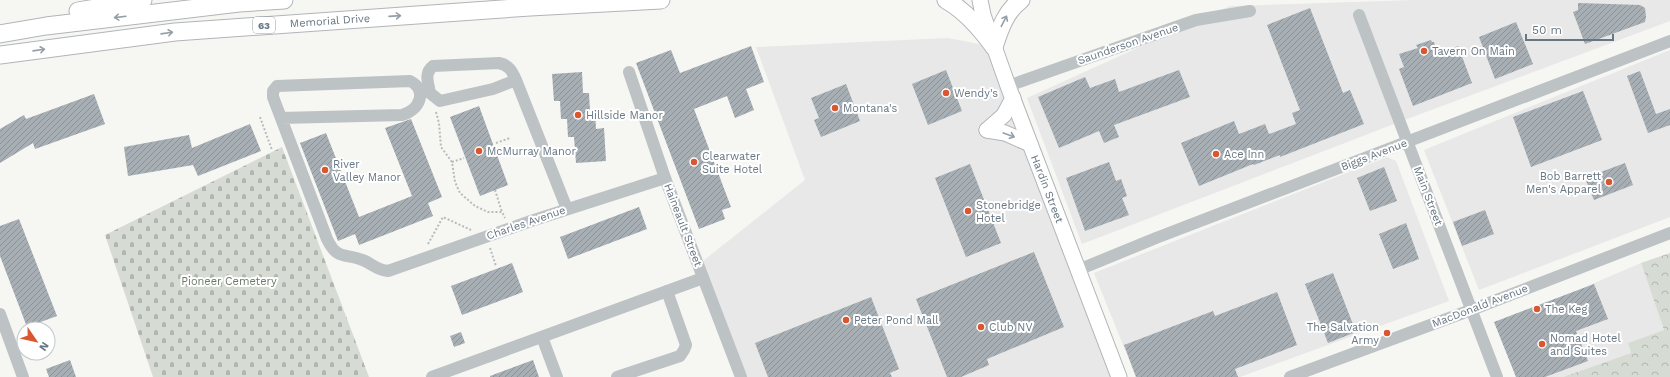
<svg xmlns="http://www.w3.org/2000/svg" width="1670" height="377" viewBox="0 0 1670 377" font-family="'Work Sans',sans-serif">
<defs>
<pattern id="cemetery-stones" width="16" height="16" patternUnits="userSpaceOnUse"><rect width="16" height="16" fill="#d6dbd3"/><path d="M2 7V4a2 2 0 0 1 4 0v3zM10 15v-3a2 2 0 0 1 4 0v3z" fill="#b1b6b1"/></pattern>
<pattern id="park-crowns" width="20" height="18" patternUnits="userSpaceOnUse"><rect width="20" height="18" fill="#d6dbd3"/><path d="M2 6a3 3 0 1 1 6 0M12 15a3 3 0 1 1 6 0" fill="none" stroke="#b1b6b1"/></pattern>
<pattern id="building-hatch" width="6" height="6" patternUnits="userSpaceOnUse"><rect width="6" height="6" fill="#a7afb4"/><path d="M-1 1l2-2M0 6l6-6M5 7l2-2" fill="none" stroke="#8c9398"/></pattern>
</defs>
<rect width="100%" height="100%" fill="#f6f6f3"/>
<!-- built -->
<g fill="#e7e8e7">
<path d="M 1415,0 L 1670,0 L 1670,21 L 1415,116 L 1082,244 L 1027,98 L 1230,6 Z"/>
<path d="M 948,38 L 994,47 L 1119,377 L 741,377 L 698,265 L 805,180 L 756,47 Z"/>
<path d="M 1670,50 L 1670,217 L 1479,290 L 1424,150 Z"/>
<path d="M 1387,157 L 1396,161 L 1449,301 L 1240,377 L 1136,377 L 1094,273 Z"/>
<path d="M 1641,263 L 1664,330 L 1628,343 L 1631,353 L 1563,377 L 1516,377 L 1499,324 Z"/>
</g>
<!-- cemetery -->
<path fill="url(#cemetery-stones)" d="M 282,147 L 369,377 L 153,377 L 105,235 Z"/>
<!-- park -->
<path fill="url(#park-crowns)" d="M 1670,253 L 1670,377 L 1563,377 L 1631,353 L 1628,343 L 1664,330 L 1641,263 Z"/>
<!-- building -->
<g fill="url(#building-hatch)">
<path d="M 1578,3 L 1640,5 L 1645,8 L 1646,17 L 1645,22 L 1585,44 L 1573,12 L 1578,10 Z"/>
<path d="M 1310,8 L 1343,93 L 1350,90 L 1364,124 L 1280,157 L 1280,155 L 1254,165 L 1253,164 L 1199,186 L 1181,143 L 1234,121 L 1239,134 L 1265,124 L 1269,134 L 1296,124 L 1292,113 L 1300,110 L 1267,25 Z"/>
<path d="M 1516,22 L 1533,64 L 1495,79 L 1479,37 Z"/>
<path d="M 1431,40 L 1432,42 L 1434,42 L 1436,49 L 1439,48 L 1441,53 L 1458,46 L 1472,83 L 1413,106 L 1399,69 L 1404,67 L 1399,54 L 1418,48 L 1416,45 Z"/>
<path d="M 751,46 L 764,82 L 746,89 L 754,110 L 735,118 L 727,96 L 694,109 L 731,207 L 722,210 L 725,219 L 699,229 L 636,63 L 671,50 L 680,73 Z"/>
<path d="M 946,70 L 962,111 L 928,125 L 912,84 Z"/>
<path d="M 1179,70 L 1190,97 L 1114,125 L 1119,137 L 1104,143 L 1099,131 L 1059,148 L 1038,97 L 1085,77 L 1090,88 L 1115,79 L 1119,92 Z"/>
<path d="M 1640,71 L 1656,114 L 1670,109 L 1670,125 L 1648,133 L 1627,76 Z"/>
<path d="M 582,72 L 583,93 L 589,93 L 590,111 L 595,110 L 596,129 L 604,128 L 606,161 L 576,163 L 574,137 L 568,137 L 567,119 L 561,119 L 560,101 L 554,101 L 552,74 Z"/>
<path d="M 846,84 L 860,121 L 821,137 L 814,120 L 819,118 L 811,98 Z"/>
<path d="M 1583,91 L 1602,140 L 1531,167 L 1513,117 Z"/>
<path d="M 94,94 L 105,124 L 35,149 L 33,143 L 0,163 L 0,129 L 24,115 L 26,119 Z"/>
<path d="M 479,106 L 508,185 L 480,196 L 450,117 Z"/>
<path d="M 411,119 L 442,197 L 428,203 L 433,216 L 359,245 L 355,234 L 338,241 L 300,143 L 326,133 L 359,217 L 412,196 L 385,128 Z"/>
<path d="M 250,124 L 261,151 L 198,176 L 193,165 L 128,176 L 124,147 L 189,135 L 192,148 Z"/>
<path d="M 1109,162 L 1116,181 L 1121,179 L 1127,196 L 1122,198 L 1129,215 L 1085,231 L 1066,178 Z"/>
<path d="M 1625,163 L 1633,185 L 1594,200 L 1585,178 Z"/>
<path d="M 970,164 L 1001,243 L 966,257 L 935,178 Z"/>
<path d="M 1384,167 L 1397,201 L 1370,211 L 1357,178 Z"/>
<path d="M 639,207 L 647,229 L 568,259 L 560,237 Z"/>
<path d="M 1485,210 L 1494,234 L 1462,246 L 1453,222 Z"/>
<path d="M 19,219 L 57,316 L 27,327 L 0,256 L 0,226 Z"/>
<path d="M 1406,223 L 1419,259 L 1393,269 L 1379,234 Z"/>
<path d="M 1034,252 L 1064,327 L 987,359 L 989,365 L 961,377 L 947,377 L 916,299 Z"/>
<path d="M 512,263 L 523,292 L 462,315 L 451,286 Z"/>
<path d="M 1333,273 L 1356,332 L 1328,343 L 1305,284 Z"/>
<path d="M 1594,284 L 1608,319 L 1576,331 L 1588,361 L 1545,377 L 1516,377 L 1494,322 Z"/>
<path d="M 1277,292 L 1297,345 L 1235,369 L 1238,377 L 1136,377 L 1124,345 L 1213,311 L 1215,316 Z"/>
<path d="M 871,297 L 899,369 L 890,373 L 892,377 L 768,377 L 755,343 Z"/>
<path d="M 461,332 L 465,343 L 454,347 L 450,336 Z"/>
<path d="M 70,360 L 76,377 L 49,377 L 46,369 Z"/>
<path d="M 533,360 L 539,377 L 490,377 L 490,376 Z"/>
</g>
<g fill="none" stroke-linecap="round" stroke-linejoin="round">
<!-- major casing -->
<g stroke="#b1b6ba" stroke-width="17">
<g id="major">
<path d="M 980,0 L 983,15 L 1008,86 L 1119,377"/>
<path d="M 987,130 L 1005,133 L 1030,144"/>
<path d="M 987,130 L 1004,115 L 1013,98"/>
</g>
</g>
<!-- highway casing -->
<g stroke="#b1b5b8" stroke-width="19">
<g id="highway">
<path d="M 946,0 C 964,10 981,29 994,47"/>
<path d="M 78,11 L 143,0"/>
<path d="M 0,34 L 46,26 L 239,3 L 284,0"/>
<path d="M 994,47 C 1000,29 1005,12 1021,0"/>
<path d="M 0,55 L 175,32 L 530,7 L 661,0"/>
</g>
</g>
<!-- path -->
<g stroke="#b8bbbd" stroke-width="2" stroke-dasharray="2 2" stroke-linecap="butt">
<path d="M 436,112 L 439,123 L 441,147 L 452,162 L 455,182 L 460,193 L 475,206 L 488,212 L 502,212 L 505,218"/>
<path d="M 260,117 L 272,150"/>
<path d="M 496,143 L 510,138"/>
<path d="M 452,162 L 464,158"/>
<path d="M 495,190 L 502,212"/>
<path d="M 428,244 L 443,217 L 471,230"/>
<path d="M 490,248 L 496,266"/>
</g>
<!-- minor -->
<g stroke="#bdc2c5" stroke-width="12">
<path d="M 1359,15 L 1497,377"/>
<path d="M 629,72 L 665,178 L 741,377"/>
<path d="M 516,80 L 493,89 L 440,101 L 430,93 C 428,82 424,73 433,66 L 499,63 C 509,65 512,71 516,80 L 567,209"/>
<path d="M 1008,86 L 1196,20 L 1250,11"/>
<path d="M 281,118 L 402,115 C 420,110 428,90 410,81 L 277,86 L 273,91 L 273,97 L 327,239 C 338,262 346,252 365,261 C 373,265 378,270 388,271 L 531,221 L 665,178"/>
<path d="M 1078,270 L 1156,238 L 1670,41"/>
<path d="M 0,314 L 23,377"/>
<path d="M 542,337 L 557,377"/>
<path d="M 432,377 L 703,278"/>
<path d="M 617,377 L 680,356 L 684,350 L 686,345 L 667,291"/>
<path d="M 1290,377 L 1471,310 L 1670,233"/>
</g>
<!-- major -->
<use href="#major" stroke="#fff" stroke-width="15"/>
<!-- highway -->
<use href="#highway" stroke="#fff" stroke-width="17"/>
</g>
<!-- one-way arrows -->
<defs><path id="oneway-shaft" d="M-6 0H5M1.5-3L5.5 0L1.5 3" fill="none" stroke-width="1.6" stroke-linecap="round" stroke-linejoin="round"/></defs>
<g stroke="#959fa8">
<use href="#oneway-shaft" transform="translate(395 16) rotate(-4)"/>
<use href="#oneway-shaft" transform="translate(120 17) rotate(173)"/>
<use href="#oneway-shaft" transform="translate(1004 21) rotate(-63)"/>
<use href="#oneway-shaft" transform="translate(167 33) rotate(-8)"/>
<use href="#oneway-shaft" transform="translate(39 50) rotate(-8)"/>
<use href="#oneway-shaft" transform="translate(1009 135) rotate(20)"/>
</g>
<!-- markers -->
<g fill="#d95630" stroke="#fff" stroke-width="1.5">
<circle cx="1424" cy="51" r="4"/>
<circle cx="946" cy="93" r="4"/>
<circle cx="835" cy="108" r="4"/>
<circle cx="578" cy="115" r="4"/>
<circle cx="479" cy="151" r="4"/>
<circle cx="1216" cy="154" r="4"/>
<circle cx="694" cy="162" r="4"/>
<circle cx="325" cy="170" r="4"/>
<circle cx="1609" cy="182" r="4"/>
<circle cx="968" cy="211" r="4"/>
<circle cx="1537" cy="309" r="4"/>
<circle cx="846" cy="320" r="4"/>
<circle cx="981" cy="327" r="4"/>
<circle cx="1387" cy="333" r="4"/>
<circle cx="1542" cy="344" r="4"/>
</g>
<g text-anchor="middle" dominant-baseline="central" stroke-width="4" stroke-linejoin="round" paint-order="stroke">
<!-- shield labels -->
<rect fill="#fff" stroke="#959fa8" stroke-width="1" x="253" y="17" width="22" height="16" rx="3"/>
<g font-size="10" font-weight="bold" fill="#677683">
<text x="264" y="25">63</text>
</g>
<!-- street labels -->
<g font-size="11" fill="#677683" stroke="#fff">
<text transform="translate(330 21) rotate(-4)">Memorial Drive</text>
<text transform="translate(1128 44) rotate(-19)">Saunderson Avenue</text>
<text transform="translate(1374 155) rotate(-21)">Biggs Avenue</text>
<text transform="translate(1047 189) rotate(69)">Hardin Street</text>
<text transform="translate(1428 196) rotate(69)">Main Street</text>
<text transform="translate(526 223) rotate(-19)">Charles Avenue</text>
<text transform="translate(683 225) rotate(69)">Haineault Street</text>
<text transform="translate(1480 306) rotate(-21)">MacDonald Avenue</text>
</g>
<!-- poi labels -->
<g font-size="11" fill="#677683" stroke="#fff" text-anchor="start">
<text x="1432" y="51">Tavern On Main</text>
<text x="954" y="93">Wendy's</text>
<text x="843" y="108">Montana's</text>
<text x="586" y="115">Hillside Manor</text>
<text x="487" y="151">McMurray Manor</text>
<text x="1224" y="154">Ace Inn</text>
<text x="702" y="156">Clearwater<tspan x="702" dy="13">Suite Hotel</tspan></text>
<text x="333" y="164">River<tspan x="333" dy="13">Valley Manor</tspan></text>
<text x="1601" y="176" text-anchor="end">Bob Barrett<tspan x="1601" dy="13">Men's Apparel</tspan></text>
<text x="976" y="205">Stonebridge<tspan x="976" dy="13">Hotel</tspan></text>
<text x="1545" y="309">The Keg</text>
<text x="854" y="320">Peter Pond Mall</text>
<text x="989" y="327">Club NV</text>
<text x="1379" y="327" text-anchor="end">The Salvation<tspan x="1379" dy="13">Army</tspan></text>
<text x="1550" y="338">Nomad Hotel<tspan x="1550" dy="13">and Suites</tspan></text>
</g>
<!-- park labels -->
<g font-size="11" fill="#6a7a65" stroke="#fff">
<text x="229" y="281">Pioneer Cemetery</text>
</g>
</g>
<!-- north arrow -->
<g transform="translate(36 341) rotate(124)"><circle r="19" fill="#ffffff" stroke="#c2c8cd"/>
<path d="M0-3L7 15L0 10L-7 15Z" fill="#d95630"/>
<text y="-6" font-size="11" font-weight="bold" text-anchor="middle" fill="#677683">N</text>
</g>
<!-- scale -->
<path d="M1526 34v6h87v-6" fill="none" stroke="#677683" stroke-width="2"/>
<text x="1532" y="34" font-size="12" fill="#677683" stroke="#ffffff" stroke-width="3" paint-order="stroke">50 m</text>
</svg>
